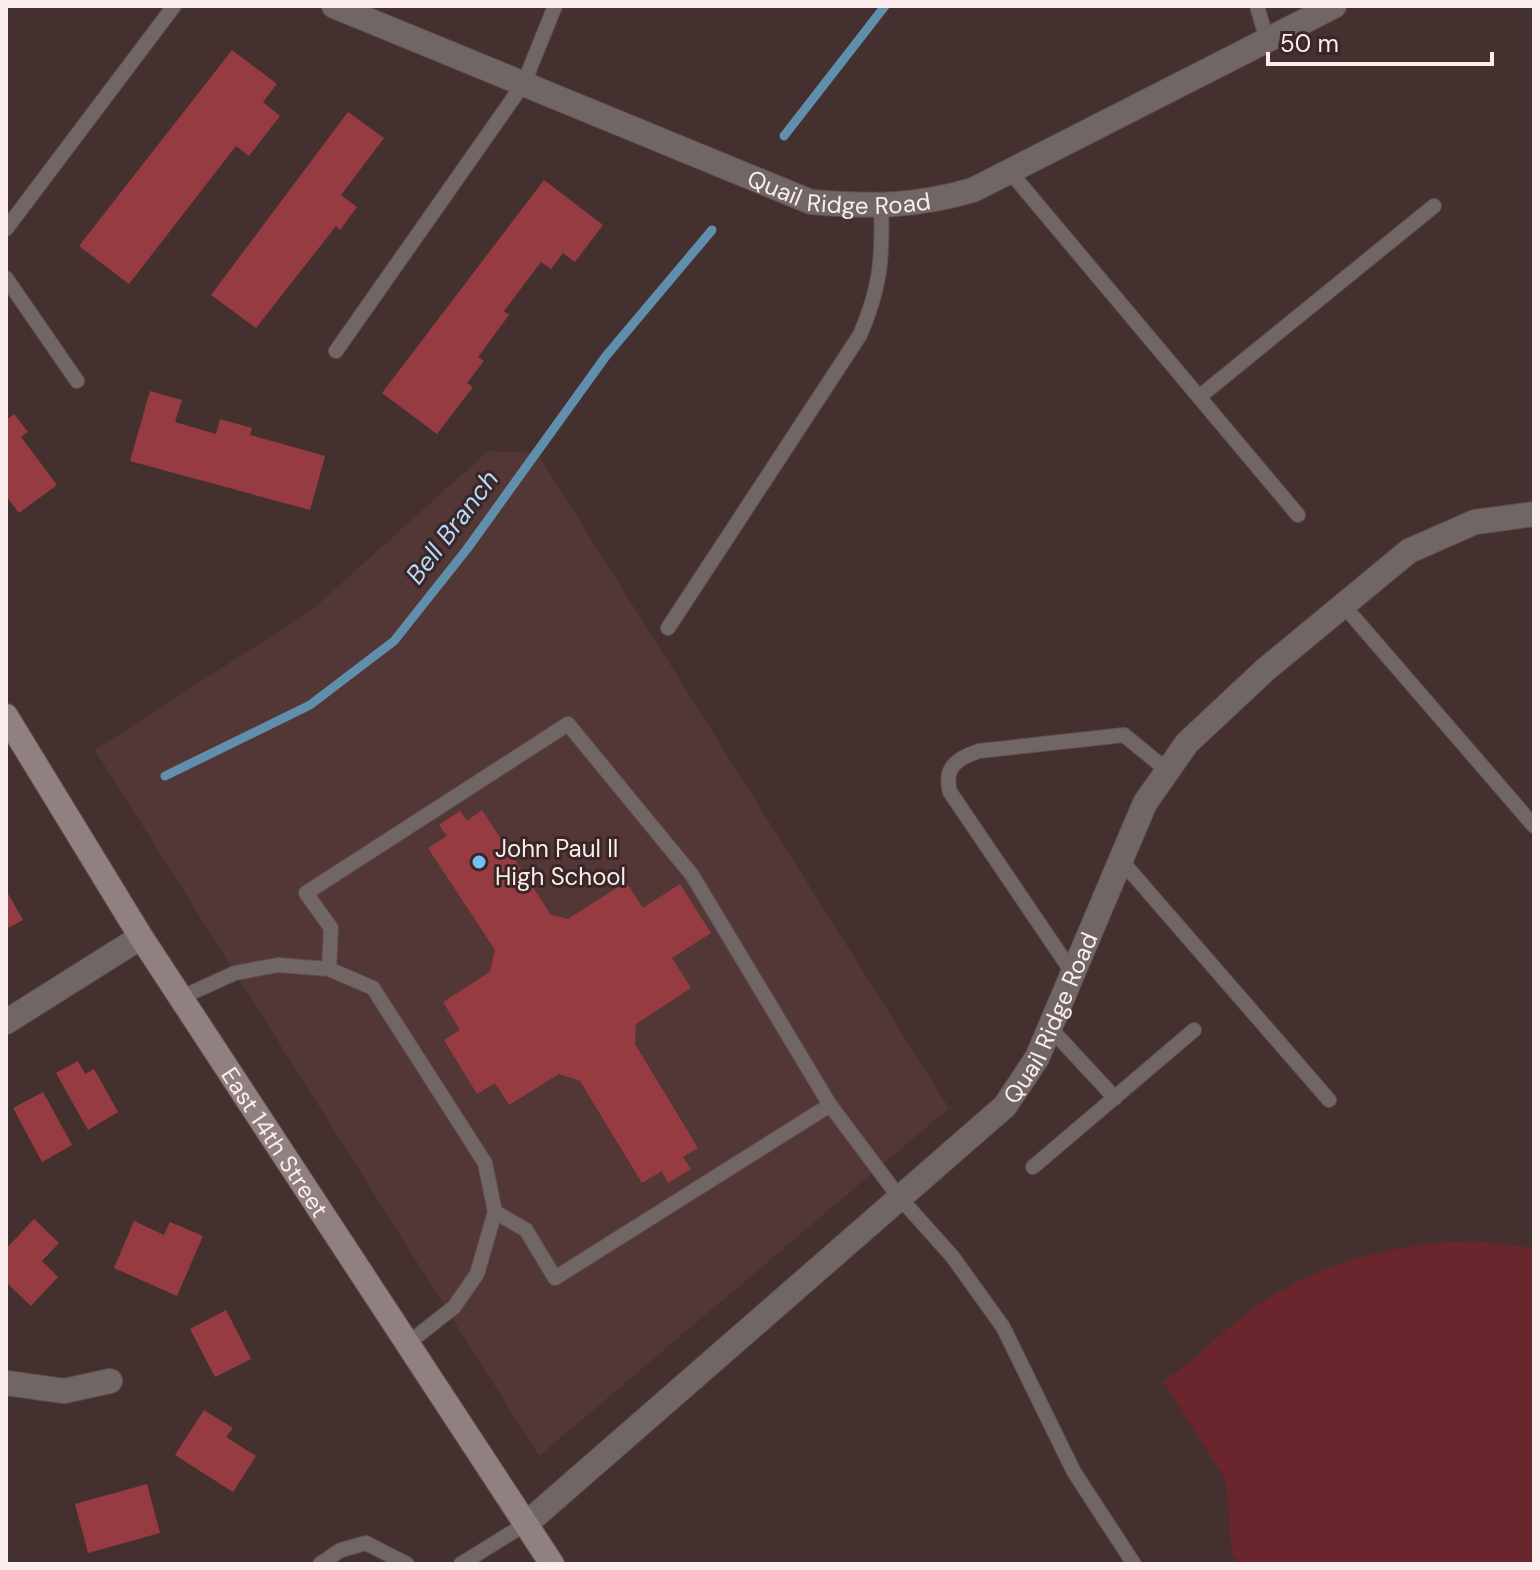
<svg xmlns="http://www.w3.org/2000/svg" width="1540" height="1570" viewBox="0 0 1540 1570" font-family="'DM Sans',sans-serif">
<rect width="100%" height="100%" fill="#453030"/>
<!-- built -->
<path fill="#533737" d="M 488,451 L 537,453 L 949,1108 L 539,1456 L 95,750 L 313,609 Z"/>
<!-- green -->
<path fill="#6b262d" d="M 1476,1241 L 1534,1248 L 1534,1564 L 1239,1564 L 1232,1553 L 1226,1480 L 1163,1381 C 1194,1362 1216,1336 1245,1315 C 1311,1263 1393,1243 1476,1241 Z"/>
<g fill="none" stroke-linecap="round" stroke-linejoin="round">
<!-- stream -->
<g stroke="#608ead" stroke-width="9">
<path d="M 784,136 L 885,6"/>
<path d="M 165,776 L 310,705 L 394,641 L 467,549 L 606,356 L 712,230"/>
</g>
</g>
<!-- building -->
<g fill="#973b43">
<path d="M 232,50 L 277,84 L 263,102 L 280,116 L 249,156 L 236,146 L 129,284 L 79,246 Z"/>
<path d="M 348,112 L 384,138 L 341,195 L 357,207 L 340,230 L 336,226 L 256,328 L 211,295 Z"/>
<path d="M 544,180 L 603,225 L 575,262 L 563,253 L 551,269 L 541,262 L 504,311 L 509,315 L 478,357 L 484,361 L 467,383 L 473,387 L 437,434 L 382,393 Z"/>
<path d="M 150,391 L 182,400 L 175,422 L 216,434 L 220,419 L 252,428 L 250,435 L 325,456 L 310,510 L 130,461 Z"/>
<path d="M 14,414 L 28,432 L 21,437 L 57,485 L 19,513 L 6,496 L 6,420 Z"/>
<path d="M 482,810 L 551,915 L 568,919 L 626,882 L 643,908 L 680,884 L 711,933 L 672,958 L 691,988 L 636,1024 L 635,1044 L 698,1148 L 683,1157 L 691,1169 L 668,1183 L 662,1171 L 642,1183 L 580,1081 L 559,1074 L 509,1105 L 495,1083 L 477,1094 L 444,1040 L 460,1030 L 443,1002 L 490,972 L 495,950 L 428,848 L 447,836 L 439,825 L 460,811 L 467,821 Z"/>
<path d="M 6,890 L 23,920 L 6,929 Z"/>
<path d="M 78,1061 L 85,1074 L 94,1069 L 118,1112 L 88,1130 L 56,1073 Z"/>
<path d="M 43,1092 L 72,1145 L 42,1162 L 13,1108 Z"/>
<path d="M 34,1219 L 59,1243 L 42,1261 L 58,1277 L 31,1306 L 6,1282 L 6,1249 Z"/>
<path d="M 134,1221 L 164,1235 L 170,1222 L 203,1236 L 177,1296 L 114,1268 Z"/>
<path d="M 226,1310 L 251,1359 L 215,1377 L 190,1329 Z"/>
<path d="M 204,1410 L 233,1428 L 226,1437 L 256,1456 L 233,1492 L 175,1455 Z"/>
<path d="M 147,1484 L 160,1533 L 88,1553 L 75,1504 Z"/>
</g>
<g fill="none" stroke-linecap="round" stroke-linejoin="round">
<!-- lane casing -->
<g stroke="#624e4e" stroke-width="16">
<g id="lane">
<path d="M 1257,6 L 1267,40"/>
<path d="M 1011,173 L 1298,515"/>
<path d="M 6,229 L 174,6"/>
<path d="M 6,278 L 77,381"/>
<path d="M 336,351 L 524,83 L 555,6"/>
<path d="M 1199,397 L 1434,206"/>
<path d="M 1344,606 L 1534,826"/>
<path d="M 668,628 L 860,335 C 880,289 883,258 881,207"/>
<path d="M 1119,858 L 1329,1100"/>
<path d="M 329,969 L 331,928 L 306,893 L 568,724 L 692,875 L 830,1105 L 555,1278 L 526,1230 L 495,1212"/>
<path d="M 1072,972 L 950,792 C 943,767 958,758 979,751 L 1124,735 L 1168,771"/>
<path d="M 180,998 L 235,973 L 278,965 L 329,969 L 373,988 L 485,1163 L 495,1212 L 477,1274 L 454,1307 L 407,1344"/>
<path d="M 1050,1028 L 1115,1098"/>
<path d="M 830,1105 L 899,1197 L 952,1256 L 1003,1327 L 1074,1472 L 1134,1564"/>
<path d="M 1033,1167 L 1194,1030"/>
<path d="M 320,1564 L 341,1550 L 366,1543 L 407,1564"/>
<path d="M 461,1564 L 527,1523"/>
</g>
</g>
<!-- street casing -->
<g stroke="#624e4e" stroke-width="26">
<g id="street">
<path id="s1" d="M 334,6 L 811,202 C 872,207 914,207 973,190 L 1334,6"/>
<path d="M 6,1022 L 141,937"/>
<path d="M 6,1383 L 64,1391 L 110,1381"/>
<path id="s2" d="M 527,1523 L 1005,1106 L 1037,1058 L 1145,803 L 1187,743 L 1265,670 L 1409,551 L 1475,522 L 1534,514"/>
</g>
</g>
<!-- secondary casing -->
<g stroke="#624e4e" stroke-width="26">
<g id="secondary">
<path id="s3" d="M 6,716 L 141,937 L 552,1564"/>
</g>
</g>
<!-- lane -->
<use href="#lane" stroke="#716666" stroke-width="14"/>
<!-- street -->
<use href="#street" stroke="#716666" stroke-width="24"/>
<!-- secondary -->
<use href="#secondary" stroke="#918080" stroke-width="24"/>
</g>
<!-- markers -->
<circle fill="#74c0f6" stroke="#3a2626" stroke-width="3" cx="479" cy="862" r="8"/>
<g text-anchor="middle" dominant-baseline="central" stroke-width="6" stroke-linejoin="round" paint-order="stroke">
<!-- street labels -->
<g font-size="24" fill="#fbeded" stroke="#3a2626">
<text stroke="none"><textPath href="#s1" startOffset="542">Quail Ridge Road</textPath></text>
<text stroke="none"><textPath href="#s2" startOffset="734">Quail Ridge Road</textPath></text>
<text stroke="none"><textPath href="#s3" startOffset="504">East 14th Street</textPath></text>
</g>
<!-- poi labels -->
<g font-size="24" fill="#fbeded" stroke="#3a2626" text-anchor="start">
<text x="495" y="848">John Paul II<tspan x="495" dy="28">High School</tspan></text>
</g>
<!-- water labels -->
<g font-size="26" font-style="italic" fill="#b2dbfa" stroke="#3a2626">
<text transform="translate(452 527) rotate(-53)">Bell Branch</text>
</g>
</g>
<!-- border -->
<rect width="1540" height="1570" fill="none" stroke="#fbeded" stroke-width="16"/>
<!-- scale -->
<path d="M1268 52v12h224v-12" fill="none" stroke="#fbeded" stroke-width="4"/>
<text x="1280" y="52" font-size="24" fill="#fbeded" stroke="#3a2626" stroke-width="6" paint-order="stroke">50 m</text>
</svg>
